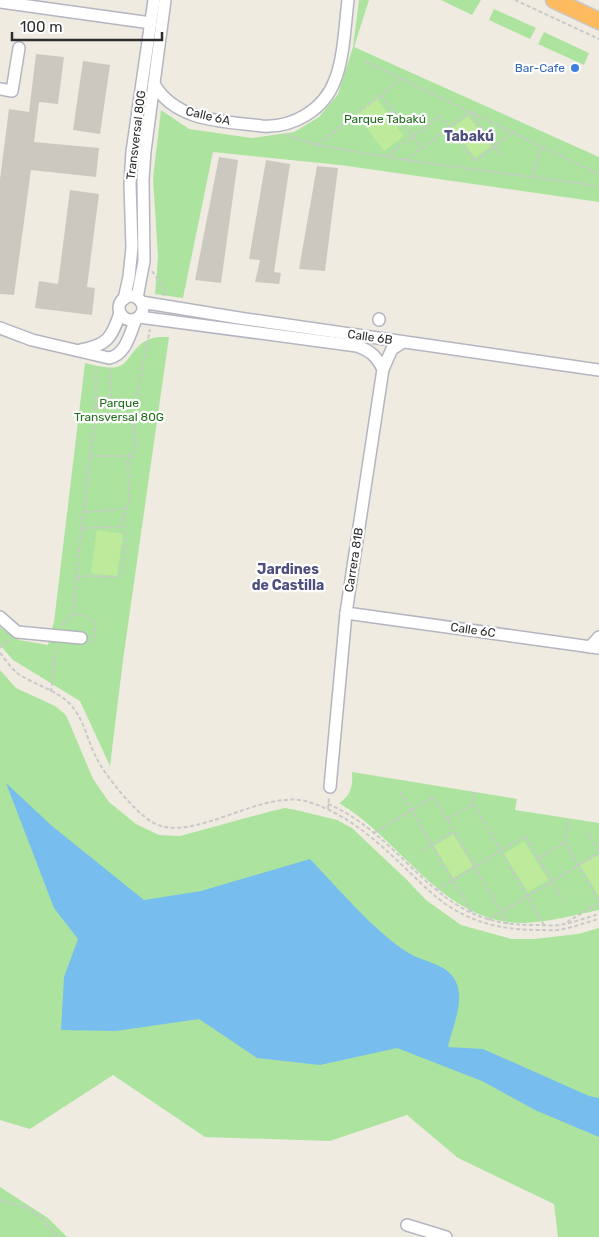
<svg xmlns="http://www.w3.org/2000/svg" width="599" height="1237" viewBox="0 0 599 1237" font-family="Rubik,sans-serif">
<rect width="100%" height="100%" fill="#efebe1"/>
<!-- green -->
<g fill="#ace49f">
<path d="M 359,0 L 369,0 L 354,47 L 599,157 L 599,202 L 340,165 L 213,152 L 183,298 L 155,294 L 158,257 L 153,178 L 161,110 L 189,129 L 252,138 L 294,132 L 319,117 L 338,94 L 353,47 Z"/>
<path d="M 441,0 L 481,0 L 472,15 Z"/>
<path d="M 494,9 L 536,28 L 530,39 L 489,20 Z"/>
<path d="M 544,32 L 589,53 L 584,65 L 538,44 Z"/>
<path d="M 158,337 L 169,337 L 123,660 L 110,766 L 80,701 L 13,660 L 0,645 L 0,627 L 19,640 L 48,645 L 54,622 L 85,363 C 95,365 107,369 117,367 C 132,364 131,341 158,337 Z"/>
<path d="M 0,670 L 16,688 L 55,706 L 66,715 L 93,779 L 109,802 L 136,824 L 159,835 L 180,836 L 272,811 L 285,808 L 296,810 L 337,820 L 352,828 L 407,880 L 426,900 L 461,925 L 512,939 L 534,939 L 578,934 L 599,928 L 599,1237 L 558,1237 L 554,1204 L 458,1158 L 407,1115 L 330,1141 L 205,1137 L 113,1075 L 30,1129 L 0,1120 Z"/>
<path d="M 352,772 L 517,799 L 515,810 L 599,823 L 599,910 C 574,915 550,922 524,923 C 443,924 402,840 339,803 C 351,796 353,786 352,772 Z"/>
<path d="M 0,1187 L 48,1218 L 67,1237 L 0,1237 Z"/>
</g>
<!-- pitch -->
<g fill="#bdeb9b">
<path d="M 377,99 L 404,136 L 384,151 L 356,114 Z"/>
<path d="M 468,116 L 491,146 L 475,158 L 453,127 Z"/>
<path d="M 97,530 L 123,534 L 117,576 L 91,573 Z"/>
<path d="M 453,834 L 473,866 L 453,878 L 434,846 Z"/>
<path d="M 524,841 L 548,880 L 528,892 L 504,854 Z"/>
<path d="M 599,855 L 599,897 L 580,865 Z"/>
</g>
<!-- water -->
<path fill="#77bdee" d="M 6,783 L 52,826 L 144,900 L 201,891 L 310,859 C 339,889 372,929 407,952 C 422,962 446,963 455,980 C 466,1000 452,1027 448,1047 L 483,1049 L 589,1096 L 599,1098 L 599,1137 L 535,1110 L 482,1081 L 397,1048 L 320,1065 L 257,1058 L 199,1019 L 116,1031 L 61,1030 L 64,977 L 78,939 L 54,908 Z"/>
<!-- building -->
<g fill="#cbc9bf">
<path d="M 36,54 L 64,57 L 58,104 L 39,102 L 34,142 L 99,148 L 96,177 L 31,170 L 14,295 L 0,294 L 0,179 L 9,109 L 29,112 Z"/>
<path d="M 83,61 L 110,65 L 100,134 L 73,130 Z"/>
<path d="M 219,157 L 238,160 L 221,283 L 195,280 Z"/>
<path d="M 266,160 L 290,164 L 274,272 L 281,273 L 279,284 L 255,282 L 260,260 L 249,259 Z"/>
<path d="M 317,166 L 338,168 L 325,271 L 299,269 Z"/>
<path d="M 70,190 L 99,194 L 87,287 L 95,288 L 92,315 L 35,308 L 39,281 L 58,284 Z"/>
</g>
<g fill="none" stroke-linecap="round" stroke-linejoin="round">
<!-- minor casing -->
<g stroke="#b4b5c1" stroke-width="14">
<g id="minor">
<path d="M 0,2 L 151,23"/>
<path d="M 154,84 C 176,122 223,121 262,126 C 293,128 324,110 335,80 C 344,58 345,24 348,0"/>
<path d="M 0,89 L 12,91 L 19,48"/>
<circle cx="131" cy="308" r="12"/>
<path d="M 137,298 L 144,261 L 143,180 L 145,151 L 165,0"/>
<path d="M 124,299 L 129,277 L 132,247 L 130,184 L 132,152 L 154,0"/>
<path d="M 141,302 L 239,318 L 599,370"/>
<path d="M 139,317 L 357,346 C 371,351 376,356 383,369"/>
<path d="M 379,320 L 379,319"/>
<path d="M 0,328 L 32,340 L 109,358 C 126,355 130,333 136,319"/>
<path d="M 81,350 C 108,345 112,337 120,313"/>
<path d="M 346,613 L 599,648"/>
<path d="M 0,617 L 17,632 L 81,638"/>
<path d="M 590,647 L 599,637"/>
<path d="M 330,787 L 346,613 L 383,369 L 392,349 L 403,342"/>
<path d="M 407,1225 L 446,1237"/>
</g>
</g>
<!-- highway casing -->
<g stroke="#c9c9c9" stroke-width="19">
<path id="highway" d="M 554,0 L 599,21"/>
</g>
<!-- path -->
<g stroke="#c9c9c9" stroke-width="2" stroke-dasharray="4 2.5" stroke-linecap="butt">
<path d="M 515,0 L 599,39"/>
<path d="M 366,62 L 599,174"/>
<path d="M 381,95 L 421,148"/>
<path d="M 286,135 L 317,145 L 405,160 L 599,186"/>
<path d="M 317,145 L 401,79"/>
<path d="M 387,156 L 440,116 L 475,161 L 513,132"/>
<path d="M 406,160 L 470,112 L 500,155"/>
<path d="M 532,177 L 542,146"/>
<path d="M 152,271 L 166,291 L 163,296"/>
<path d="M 110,368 L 111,404 L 116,402 L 135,403"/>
<path d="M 96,406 L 96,366"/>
<path d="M 89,456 L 132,456"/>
<path d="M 84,512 L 124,509"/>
<path d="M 82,528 L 122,527"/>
<path d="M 76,578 L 96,406 L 111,404"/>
<path d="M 62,625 L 73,614"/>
<path d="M 90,643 L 93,641 L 96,623 L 84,615 L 73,614 L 76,578 L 86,576 L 117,577 L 122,572 L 125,539 L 123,518 L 129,501 L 128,460 L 133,456 L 135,445 L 134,411 L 150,329"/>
<path d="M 0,648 L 10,639"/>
<path d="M 0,653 C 5,659 11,668 17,673 C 33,684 56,690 69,703 C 84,718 87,740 96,757 C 105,776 135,812 152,822 C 192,846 262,787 309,802 C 356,817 389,853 424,886 C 458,919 493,930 540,930 C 547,930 555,931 563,929 C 575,927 587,922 599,919"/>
<path d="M 51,692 L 56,648 L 59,647"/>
<path d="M 400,791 L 472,913"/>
<path d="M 328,804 C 357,816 382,839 404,860 C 446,901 474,926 536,925 C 543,925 551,926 559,925 C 572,923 586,918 599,914"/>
<path d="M 473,804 L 544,925"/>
<path d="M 328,809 L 329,797"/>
<path d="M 447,819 L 473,804 L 474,792"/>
<path d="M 568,821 L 565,842 L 599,900"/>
<path d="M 587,831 L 599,851"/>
<path d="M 374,833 L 434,797 L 508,924"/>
<path d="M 421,852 L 454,831"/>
<path d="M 538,858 L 565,842"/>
<path d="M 437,890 L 525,836 L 563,900"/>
<path d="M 488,920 L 599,853"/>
<path d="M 567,922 L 599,903"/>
<path d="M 0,1200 L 28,1208 L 41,1218 L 58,1237"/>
</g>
<!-- minor -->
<use href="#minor" stroke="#fff" stroke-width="11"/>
<!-- highway -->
<use href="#highway" stroke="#fdba5e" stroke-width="16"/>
</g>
<!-- markers -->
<circle fill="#3f7fe0" stroke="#fff" stroke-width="2" cx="575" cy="68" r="5"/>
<g text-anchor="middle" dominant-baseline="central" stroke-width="4.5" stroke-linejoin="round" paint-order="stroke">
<!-- shop labels -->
<g font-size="12" fill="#366cbe" stroke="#fff" text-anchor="end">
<text x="565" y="68">Bar-Cafe</text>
</g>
<!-- street labels -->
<g font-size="12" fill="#2e2e2e" stroke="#fff">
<text transform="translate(208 116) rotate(13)">Calle 6A</text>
<text transform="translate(136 135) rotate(-83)">Transversal 80G</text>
<text transform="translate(370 337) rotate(8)">Calle 6B</text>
<text transform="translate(354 560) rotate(-81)">Carrera 81B</text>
<text transform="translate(473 630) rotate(8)">Calle 6C</text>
</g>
<!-- park labels -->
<g font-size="12" fill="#216d1c" stroke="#fff">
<text x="385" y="119">Parque Tabakú</text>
<text x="119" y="403">Parque<tspan x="119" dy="14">Transversal 80G</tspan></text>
</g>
<!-- neighbourhood labels -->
<g font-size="14" font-weight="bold" fill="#4e4f7f" stroke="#fff">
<text x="469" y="136">Tabakú</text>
<text x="288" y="569">Jardines<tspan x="288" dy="16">de Castilla</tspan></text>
</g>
</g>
<!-- scale -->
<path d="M12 32v8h150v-8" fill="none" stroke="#2e2e2e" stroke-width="2.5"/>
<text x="20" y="32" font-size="15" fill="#2e2e2e" stroke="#ffffff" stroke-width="4" paint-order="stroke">100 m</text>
</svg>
